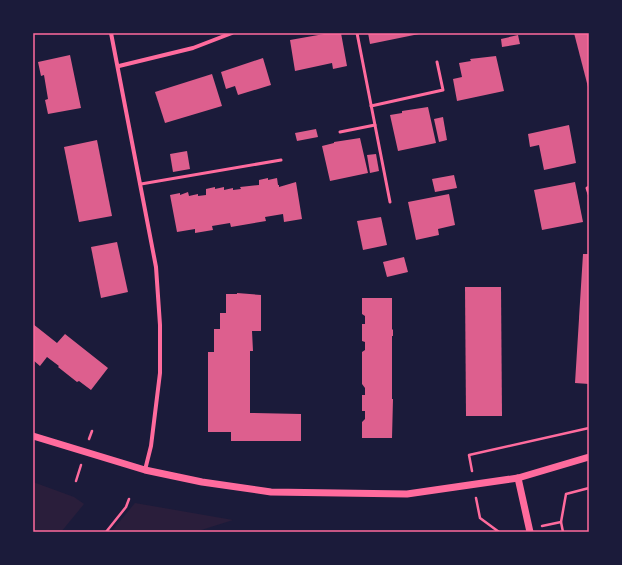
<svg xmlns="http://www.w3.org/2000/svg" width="622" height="565" viewBox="0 0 622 565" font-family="Inter,sans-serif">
<rect width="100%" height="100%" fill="#1b1b3a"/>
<!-- green -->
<g fill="#2a1e3b">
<path d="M 33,482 L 74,497 L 84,504 L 61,532 L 33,532 Z"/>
<path d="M 135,503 L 233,520 L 195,532 L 111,532 Z"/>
</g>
<!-- building -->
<g fill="#dd5f8e">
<path d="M 324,33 L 341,33 L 347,66 L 333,69 L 332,63 L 295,71 L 290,40 L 324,34 Z"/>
<path d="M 368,33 L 419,33 L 419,34 L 370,44 Z"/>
<path d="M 574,33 L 589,33 L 589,87 L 588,87 Z"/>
<path d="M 518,35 L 520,44 L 502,47 L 501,39 Z"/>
<path d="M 70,55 L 81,108 L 48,114 L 45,100 L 48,99 L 44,75 L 41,76 L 38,62 Z"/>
<path d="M 496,56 L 504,91 L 457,101 L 453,79 L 462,77 L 459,63 L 471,61 L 470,59 Z"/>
<path d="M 263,58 L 271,85 L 238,95 L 235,86 L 226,89 L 221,72 Z"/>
<path d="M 212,74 L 222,106 L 165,123 L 155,92 Z"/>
<path d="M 428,107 L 436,143 L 398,151 L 390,115 L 402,113 L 402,111 Z"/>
<path d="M 443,117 L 447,140 L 439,142 L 434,119 Z"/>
<path d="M 569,125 L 576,163 L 544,170 L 539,145 L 530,147 L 528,134 Z"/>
<path d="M 316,129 L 318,137 L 297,141 L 295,133 Z"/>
<path d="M 360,138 L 368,173 L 330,181 L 322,146 L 334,143 L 334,142 Z"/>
<path d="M 97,140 L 112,216 L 79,222 L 64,147 Z"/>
<path d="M 187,151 L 190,169 L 173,172 L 170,154 Z"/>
<path d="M 376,154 L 379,171 L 370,173 L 367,155 Z"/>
<path d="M 454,175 L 457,188 L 435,192 L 432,179 Z"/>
<path d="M 268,178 L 268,180 L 277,178 L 278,185 L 279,185 L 279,187 L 296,182 L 302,219 L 284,222 L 283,214 L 265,217 L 266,221 L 231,227 L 230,223 L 212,226 L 213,230 L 195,233 L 195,229 L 177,232 L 170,195 L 180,193 L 180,195 L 188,192 L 189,196 L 198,194 L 198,196 L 206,195 L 206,189 L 215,187 L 215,189 L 224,187 L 224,190 L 233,188 L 233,190 L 241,189 L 240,187 L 259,185 L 259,180 Z"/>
<path d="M 575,182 L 583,222 L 542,230 L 534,190 Z"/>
<path d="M 449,194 L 455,225 L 438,229 L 439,235 L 416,240 L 408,202 Z"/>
<path d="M 381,217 L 387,245 L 363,250 L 357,221 Z"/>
<path d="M 117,242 L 128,292 L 101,298 L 91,247 Z"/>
<path d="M 583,254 L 589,254 L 589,384 L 575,383 Z"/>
<path d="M 404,257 L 408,272 L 387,277 L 383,262 Z"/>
<path d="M 465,287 L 501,287 L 502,416 L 466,416 Z"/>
<path d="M 237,293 L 261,295 L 261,331 L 252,331 L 253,351 L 250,351 L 250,413 L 301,414 L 301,441 L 231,441 L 231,432 L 208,432 L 208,352 L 214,352 L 214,329 L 220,329 L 220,313 L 226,313 L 226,294 L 237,294 Z"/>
<path d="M 362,298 L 392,298 L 392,330 L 393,329 L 393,336 L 392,336 L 392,399 L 393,399 L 392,438 L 362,438 L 362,422 L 365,419 L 365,411 L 362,411 L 362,395 L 365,395 L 365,388 L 362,384 L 362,352 L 365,350 L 365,342 L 362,341 L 362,324 L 365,324 L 365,316 L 362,314 Z"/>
<path d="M 33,324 L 57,343 L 65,334 L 108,368 L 91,390 L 79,381 L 77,382 L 58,367 L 59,366 L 47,357 L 40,366 L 33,360 Z"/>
</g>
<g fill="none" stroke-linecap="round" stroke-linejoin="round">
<!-- path -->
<g stroke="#ff6b9d" stroke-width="2.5">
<path d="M 89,439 L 92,431"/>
<path d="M 472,471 L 469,455 L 589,428"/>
<path d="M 76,481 L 81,465"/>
<path d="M 476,498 L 480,518 L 499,532"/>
<path d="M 542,526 L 561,522"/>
<path d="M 106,532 L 126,507 L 129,499"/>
<path d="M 563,532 L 561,522 L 566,494 L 589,488"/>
</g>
<!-- service -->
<g stroke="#ff6b9d" stroke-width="3">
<path d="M 357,33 L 390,202"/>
<path d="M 371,106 L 443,90 L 437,62"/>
<path d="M 340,132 L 375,125"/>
<path d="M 141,184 L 281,160"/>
<path d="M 589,187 L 587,188 L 589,194"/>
</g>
<!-- minor -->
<g stroke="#ff6b9d" stroke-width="4">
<path d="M 111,33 L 156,267 L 160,325 L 160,373 L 151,446 L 145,470"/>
<path d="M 119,66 L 193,48 L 232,33"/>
</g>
<!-- tertiary -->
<g stroke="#ff6b9d" stroke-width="7">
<path d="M 33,436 L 145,470 L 202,482 L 271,492 L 407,494 L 518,478 L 589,457"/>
<path d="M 518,478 L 530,532"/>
</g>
</g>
<!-- border -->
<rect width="622" height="565" fill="none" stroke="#1b1b3a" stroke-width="68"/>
<rect x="34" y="34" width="554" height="497" fill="none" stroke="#ff6b9d" stroke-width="1.5"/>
</svg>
